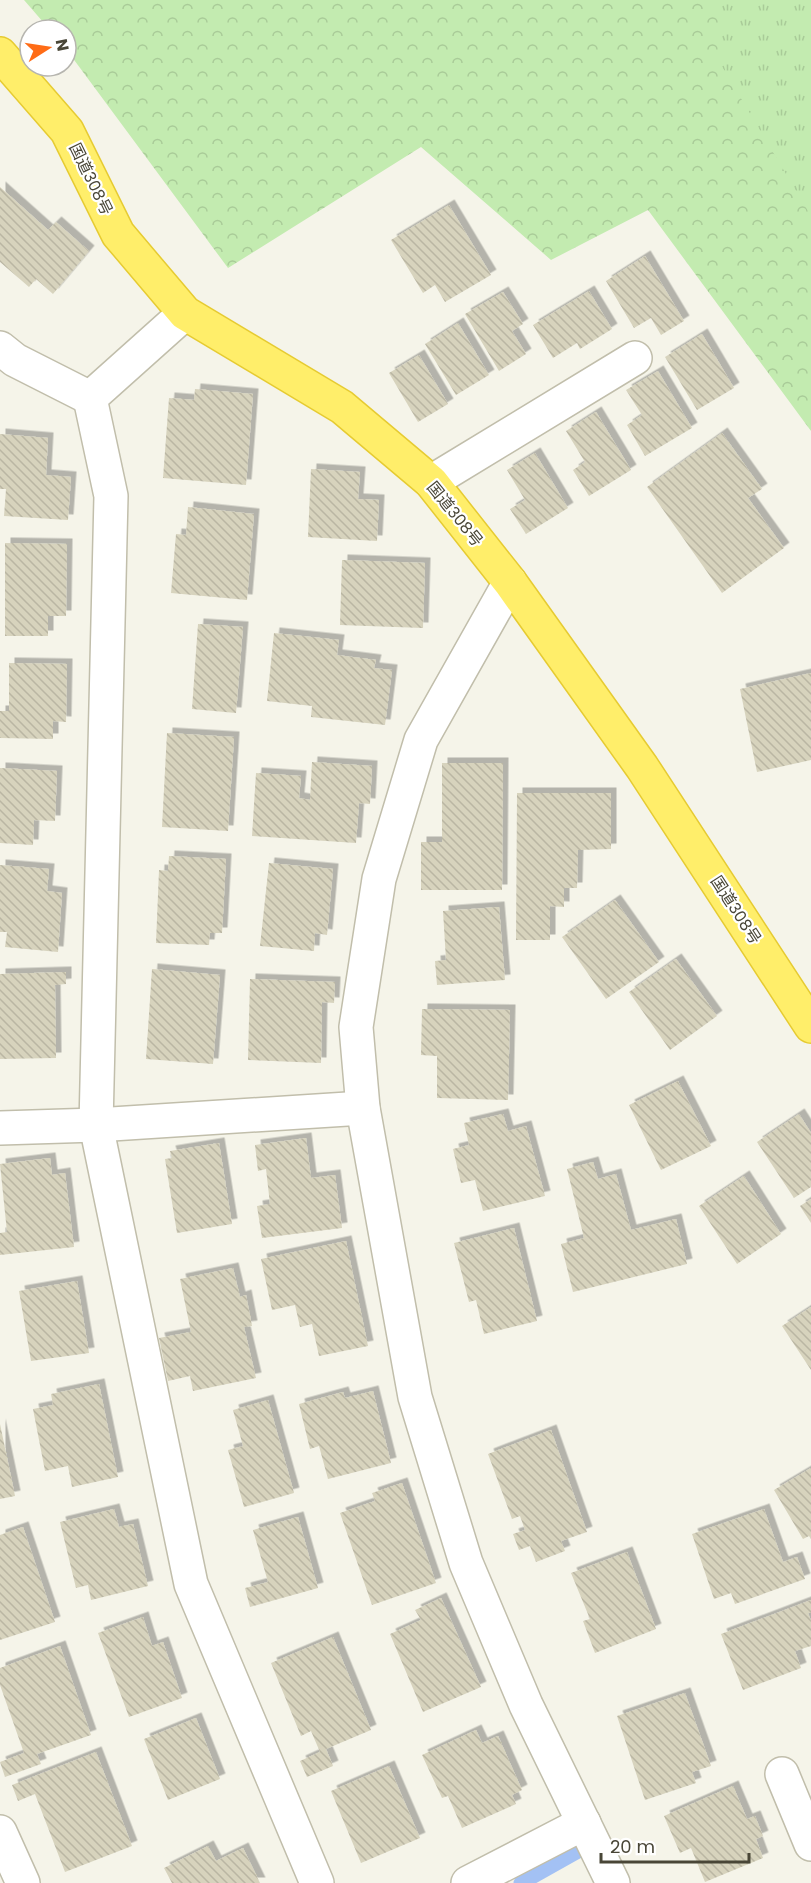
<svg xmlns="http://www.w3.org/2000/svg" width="811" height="1883" viewBox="0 0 811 1883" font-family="Poppins,'Noto Sans JP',sans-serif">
<defs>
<pattern id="grass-tufts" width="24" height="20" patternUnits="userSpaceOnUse" patternTransform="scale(1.5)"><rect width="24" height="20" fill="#c3ebb0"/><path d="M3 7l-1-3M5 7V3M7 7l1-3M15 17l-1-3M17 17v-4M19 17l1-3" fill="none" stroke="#a9cb98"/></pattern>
<pattern id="forest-crowns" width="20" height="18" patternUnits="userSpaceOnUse" patternTransform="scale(1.5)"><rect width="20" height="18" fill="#c3ebb0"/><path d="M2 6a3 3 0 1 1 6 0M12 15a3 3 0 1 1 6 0" fill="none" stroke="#a9cb98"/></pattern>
<pattern id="building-back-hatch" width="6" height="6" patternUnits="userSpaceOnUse" patternTransform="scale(1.5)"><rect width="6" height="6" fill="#d7d3bd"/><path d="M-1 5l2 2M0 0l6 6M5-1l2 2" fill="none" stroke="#bab6a3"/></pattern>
<filter id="shadow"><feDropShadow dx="5.5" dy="-5.5" stdDeviation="0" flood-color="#0004"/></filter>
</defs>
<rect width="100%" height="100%" fill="#f5f4e9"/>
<!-- grass -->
<path fill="url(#grass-tufts)" d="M 613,0 L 811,0 L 811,389 Z"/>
<!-- forest -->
<path fill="url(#forest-crowns)" d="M 24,0 L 722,0 L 717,58 L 811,216 L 811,431 L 648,210 L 551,260 L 421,147 L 228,268 L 66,49 L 66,30 L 50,30 Z"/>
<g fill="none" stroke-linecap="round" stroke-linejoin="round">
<!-- stream -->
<path stroke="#a3c1f4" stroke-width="15" d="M 521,1883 L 587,1846"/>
</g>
<!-- building -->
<g fill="url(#building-back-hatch)" filter="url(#shadow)">
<path d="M 0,187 L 48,230 L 56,222 L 89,251 L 53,294 L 36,279 L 29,287 L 0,262 Z"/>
<path d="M 449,205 L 491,275 L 445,302 L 435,285 L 423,293 L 391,240 Z"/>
<path d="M 645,256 L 684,321 L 661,335 L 651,318 L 634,328 L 606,281 Z"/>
<path d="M 589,291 L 612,329 L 580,349 L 577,343 L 553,358 L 533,325 Z"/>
<path d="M 503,292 L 523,324 L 512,331 L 526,354 L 499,371 L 465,314 Z"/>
<path d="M 458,323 L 489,375 L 456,395 L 425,344 Z"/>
<path d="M 702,334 L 734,388 L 697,410 L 665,357 Z"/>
<path d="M 419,355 L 448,404 L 418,422 L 389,373 Z"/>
<path d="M 658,371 L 692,428 L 645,456 L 627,425 L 642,415 L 626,390 Z"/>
<path d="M 195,389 L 253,394 L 246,485 L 163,478 L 169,398 L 194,400 Z"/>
<path d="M 596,412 L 631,470 L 589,496 L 573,470 L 585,462 L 566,431 Z"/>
<path d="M 722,433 L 762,489 L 748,498 L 784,548 L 722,593 L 647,487 Z"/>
<path d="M 0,434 L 48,438 L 46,475 L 71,477 L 68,520 L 4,516 L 6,489 L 0,489 Z"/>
<path d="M 535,453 L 568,508 L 526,534 L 510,509 L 525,500 L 507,470 Z"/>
<path d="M 311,469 L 360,472 L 358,499 L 379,500 L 377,541 L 308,537 Z"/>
<path d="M 188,507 L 254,514 L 247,600 L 171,593 L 176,534 L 186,535 Z"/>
<path d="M 5,543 L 67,544 L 66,616 L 48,616 L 48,636 L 5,636 Z"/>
<path d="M 342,560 L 425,563 L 423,628 L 340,625 Z"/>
<path d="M 198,624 L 243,627 L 236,713 L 192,709 Z"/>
<path d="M 274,633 L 339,640 L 337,655 L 376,660 L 374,668 L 392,670 L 385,725 L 311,717 L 312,706 L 267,701 Z"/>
<path d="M 9,663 L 67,664 L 66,722 L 53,721 L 53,739 L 0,738 L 0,711 L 9,711 Z"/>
<path d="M 811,673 L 811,760 L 757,772 L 740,689 Z"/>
<path d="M 167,733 L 234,737 L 228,831 L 162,827 Z"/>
<path d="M 312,762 L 372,766 L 370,804 L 359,803 L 356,843 L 252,836 L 256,773 L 301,776 L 299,798 L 310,800 Z"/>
<path d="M 442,763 L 503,763 L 502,890 L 421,890 L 421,842 L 442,842 Z"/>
<path d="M 0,768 L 57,771 L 55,821 L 34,820 L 33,845 L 0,843 Z"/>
<path d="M 517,793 L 611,793 L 611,849 L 578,850 L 577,888 L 564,888 L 564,907 L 550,906 L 550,940 L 516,940 Z"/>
<path d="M 169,856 L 226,859 L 222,933 L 210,933 L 209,945 L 156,943 L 159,870 L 168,871 Z"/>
<path d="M 269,863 L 333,869 L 327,935 L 315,933 L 314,951 L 260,946 Z"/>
<path d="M 0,865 L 49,869 L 47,891 L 62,893 L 58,952 L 5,947 L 7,932 L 0,932 Z"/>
<path d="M 615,900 L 659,962 L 606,999 L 562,937 Z"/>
<path d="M 499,907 L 505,980 L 437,985 L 435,961 L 446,960 L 443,911 Z"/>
<path d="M 676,959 L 717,1016 L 670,1050 L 629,992 Z"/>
<path d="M 152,969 L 220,975 L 213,1064 L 146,1059 Z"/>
<path d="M 66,972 L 66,984 L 55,985 L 56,1058 L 0,1059 L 0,974 Z"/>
<path d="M 250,979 L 335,982 L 334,1003 L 322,1002 L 321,1063 L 248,1060 Z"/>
<path d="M 422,1009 L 510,1010 L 508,1100 L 437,1098 L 437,1056 L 421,1055 Z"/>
<path d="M 678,1081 L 711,1146 L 661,1170 L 629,1105 Z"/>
<path d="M 503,1114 L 508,1131 L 526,1126 L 545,1196 L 483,1211 L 475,1180 L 461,1183 L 453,1149 L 469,1145 L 464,1123 Z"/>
<path d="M 799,1114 L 811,1133 L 811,1187 L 794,1198 L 757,1142 Z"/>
<path d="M 306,1138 L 311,1178 L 335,1175 L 342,1228 L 262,1238 L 257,1206 L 270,1204 L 266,1169 L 258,1171 L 255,1145 Z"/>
<path d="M 219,1143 L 232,1224 L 177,1233 L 165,1159 L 172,1158 L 170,1151 Z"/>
<path d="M 50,1158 L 52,1175 L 65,1173 L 74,1247 L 0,1255 L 0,1233 L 7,1232 L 0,1164 Z"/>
<path d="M 593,1162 L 598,1179 L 616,1174 L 631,1230 L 676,1219 L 687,1264 L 573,1292 L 561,1244 L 584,1238 L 567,1169 Z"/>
<path d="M 744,1176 L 781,1234 L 737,1264 L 699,1206 Z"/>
<path d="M 811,1199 L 811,1223 L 800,1206 Z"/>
<path d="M 514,1228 L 537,1321 L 484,1334 L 476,1300 L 469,1302 L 454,1243 Z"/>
<path d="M 346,1241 L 368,1346 L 319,1356 L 312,1324 L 300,1327 L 295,1305 L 272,1310 L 261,1259 Z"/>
<path d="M 233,1268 L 240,1297 L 246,1295 L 252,1326 L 244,1327 L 256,1378 L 193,1391 L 190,1376 L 168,1381 L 159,1338 L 191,1332 L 180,1279 Z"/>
<path d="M 77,1281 L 89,1353 L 31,1361 L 19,1291 Z"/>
<path d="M 811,1307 L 811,1370 L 782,1326 Z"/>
<path d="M 99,1384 L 118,1477 L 72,1487 L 68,1466 L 45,1471 L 33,1409 L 53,1405 L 51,1394 Z"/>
<path d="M 373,1391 L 391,1463 L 328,1479 L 319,1446 L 310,1449 L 299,1404 L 343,1392 L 345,1398 Z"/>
<path d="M 268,1400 L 294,1493 L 244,1507 L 228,1450 L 243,1446 L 233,1410 Z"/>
<path d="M 0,1424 L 15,1496 L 0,1499 Z"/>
<path d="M 551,1430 L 587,1532 L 561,1541 L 565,1551 L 536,1562 L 530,1546 L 519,1550 L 513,1534 L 525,1530 L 520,1516 L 512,1519 L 488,1454 Z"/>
<path d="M 811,1468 L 811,1539 L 809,1536 L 803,1539 L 774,1490 Z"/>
<path d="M 402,1483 L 436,1583 L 372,1605 L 340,1513 L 375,1501 L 372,1493 Z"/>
<path d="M 114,1509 L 119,1527 L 133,1524 L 148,1586 L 91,1600 L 88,1585 L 76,1588 L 60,1522 Z"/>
<path d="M 764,1509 L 783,1562 L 797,1557 L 805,1579 L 735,1604 L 731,1593 L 714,1599 L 692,1534 Z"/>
<path d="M 298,1517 L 318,1588 L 250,1607 L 245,1588 L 268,1582 L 253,1530 Z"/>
<path d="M 23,1527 L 55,1622 L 0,1640 L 0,1535 Z"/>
<path d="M 627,1552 L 656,1629 L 595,1653 L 583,1621 L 590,1619 L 571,1573 Z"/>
<path d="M 441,1598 L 481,1687 L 423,1712 L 390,1634 L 421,1620 L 415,1610 Z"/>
<path d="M 811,1600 L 811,1613 L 808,1613 L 811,1621 L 811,1646 L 795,1651 L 801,1668 L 743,1690 L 721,1634 Z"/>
<path d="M 143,1617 L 152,1646 L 163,1642 L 182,1698 L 129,1717 L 98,1633 Z"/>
<path d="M 333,1637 L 371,1730 L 326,1749 L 333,1766 L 307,1777 L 300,1761 L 320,1752 L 311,1731 L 301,1736 L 271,1663 Z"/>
<path d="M 60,1646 L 91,1735 L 37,1754 L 41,1764 L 5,1777 L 0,1762 L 24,1753 L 0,1685 L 0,1668 Z"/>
<path d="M 685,1693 L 711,1766 L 692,1772 L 696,1783 L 645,1800 L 617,1716 Z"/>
<path d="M 196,1718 L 220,1779 L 168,1800 L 144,1739 Z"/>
<path d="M 476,1730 L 482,1743 L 498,1736 L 522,1790 L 512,1795 L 516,1804 L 462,1828 L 448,1796 L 442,1798 L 422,1755 Z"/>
<path d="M 96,1752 L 132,1846 L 65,1872 L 35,1794 L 18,1801 L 12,1785 Z"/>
<path d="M 389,1766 L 420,1838 L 361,1863 L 331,1791 Z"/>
<path d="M 733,1786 L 747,1819 L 755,1816 L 763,1836 L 756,1839 L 763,1858 L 705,1882 L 691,1848 L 680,1853 L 664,1816 Z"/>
<path d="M 208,1846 L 216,1861 L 243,1848 L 260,1883 L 172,1883 L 164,1868 Z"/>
</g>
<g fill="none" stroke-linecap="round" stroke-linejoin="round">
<!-- street casing -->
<g stroke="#c1beab" stroke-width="36">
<g id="street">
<path d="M 185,313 L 90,398 L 111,496 L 96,1125 L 191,1584 L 317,1883"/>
<path d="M 0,348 L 15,360 L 90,398"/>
<path d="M 431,482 L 635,358"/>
<path d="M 510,582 L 421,740 L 379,879 L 356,1027 L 363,1108 L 415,1397 L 466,1563 L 526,1705 L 613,1883"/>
<path d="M 0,1128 L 96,1125 L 363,1108"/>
<path d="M 782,1774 L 811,1844"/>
<path d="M 0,1832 L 23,1883"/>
<path d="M 468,1883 L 584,1823"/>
</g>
</g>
<!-- highway casing -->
<g stroke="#e6cb32" stroke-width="36">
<path id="highway" d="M 0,54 L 67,131 L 118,234 L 185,313 L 342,407 L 431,482 L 510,582 L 642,767 L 811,1026"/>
</g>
<!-- street -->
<use href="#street" stroke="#fff" stroke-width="33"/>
<!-- highway -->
<use href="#highway" stroke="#ffee6a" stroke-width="33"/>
</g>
<g text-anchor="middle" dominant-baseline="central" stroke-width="4.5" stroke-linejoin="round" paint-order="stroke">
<!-- street labels -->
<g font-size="16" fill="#494637" stroke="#fff">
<text transform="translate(91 179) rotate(64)">国道308号</text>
<text transform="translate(455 514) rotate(51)">国道308号</text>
<text transform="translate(736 910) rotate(57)">国道308号</text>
</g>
</g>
<!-- north arrow -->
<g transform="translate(48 48) rotate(78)"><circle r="28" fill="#ffffff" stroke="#b6b5af" stroke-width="1.5"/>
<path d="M0-4.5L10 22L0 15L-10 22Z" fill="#ff6c16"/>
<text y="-9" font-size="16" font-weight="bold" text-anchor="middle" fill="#494637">N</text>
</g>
<!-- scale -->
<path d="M601 1853v9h148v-9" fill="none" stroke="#494637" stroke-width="3"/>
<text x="610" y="1853" font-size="18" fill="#494637" stroke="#ffffff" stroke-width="4.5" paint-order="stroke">20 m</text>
</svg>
